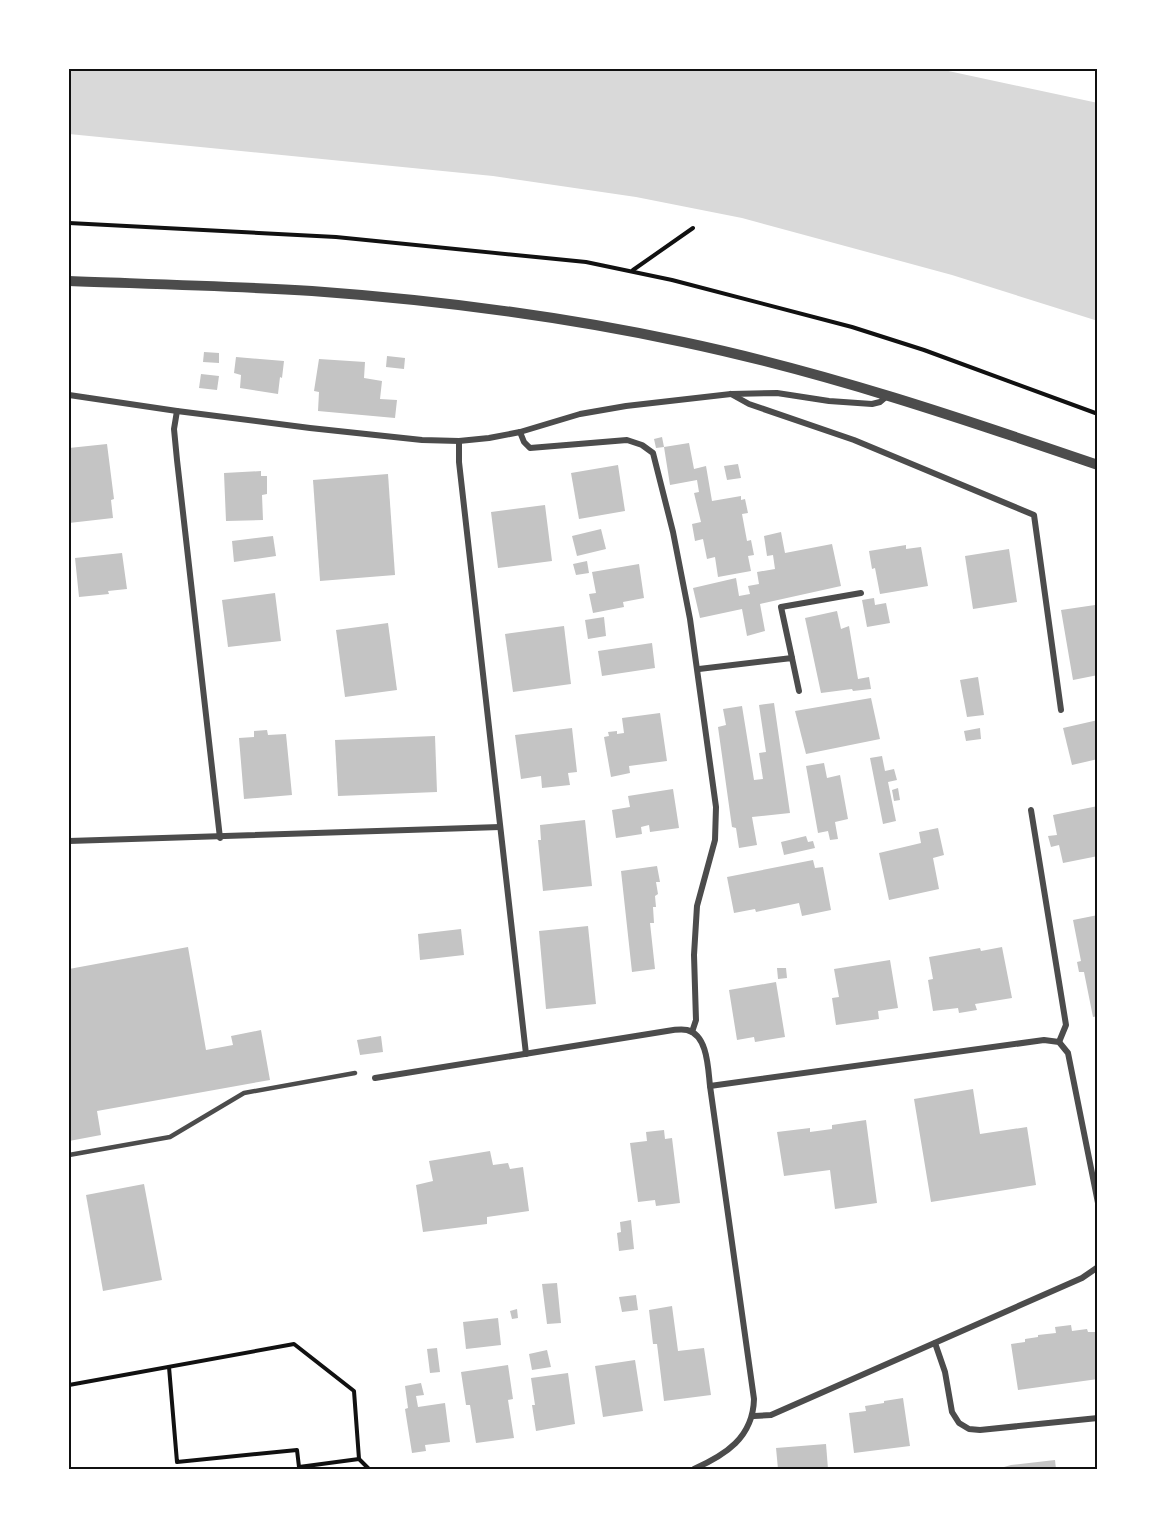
<svg xmlns="http://www.w3.org/2000/svg" width="1167" height="1538" viewBox="0 0 1167 1538" font-family="'Sofia Sans Condensed',sans-serif">
<rect width="100%" height="100%" fill="#fff"/>
<!-- water -->
<path fill="#d9d9d9" d="M 69,69 L 939,69 L 1098,103 L 1098,321 L 952,275 L 742,218 L 636,197 L 493,176 L 69,134 Z"/>
<!-- building -->
<g fill="#c4c4c4">
<path d="M 204,352 L 219,353 L 219,363 L 203,362 Z"/>
<path d="M 387,356 L 405,358 L 404,369 L 386,367 Z"/>
<path d="M 236,357 L 284,361 L 282,378 L 280,377 L 278,394 L 240,388 L 241,375 L 234,373 Z"/>
<path d="M 319,359 L 365,362 L 364,378 L 382,381 L 380,399 L 397,400 L 395,418 L 318,411 L 319,392 L 314,391 Z"/>
<path d="M 201,374 L 219,376 L 217,390 L 199,388 Z"/>
<path d="M 662,437 L 664,447 L 689,443 L 694,469 L 706,466 L 712,501 L 741,496 L 741,500 L 745,499 L 748,513 L 742,514 L 747,541 L 751,540 L 754,555 L 748,556 L 751,571 L 718,577 L 715,557 L 707,559 L 703,539 L 695,541 L 692,524 L 701,522 L 694,493 L 699,492 L 697,480 L 670,485 L 664,447 L 656,448 L 654,439 Z"/>
<path d="M 107,444 L 114,499 L 111,500 L 113,518 L 69,523 L 69,448 Z"/>
<path d="M 738,464 L 741,478 L 727,480 L 724,466 Z"/>
<path d="M 618,465 L 625,511 L 579,519 L 571,473 Z"/>
<path d="M 261,471 L 261,476 L 267,476 L 267,494 L 262,495 L 263,520 L 226,521 L 224,473 Z"/>
<path d="M 388,474 L 395,575 L 320,581 L 313,480 Z"/>
<path d="M 545,505 L 552,561 L 498,568 L 491,512 Z"/>
<path d="M 601,529 L 606,549 L 577,556 L 572,536 Z"/>
<path d="M 781,532 L 785,553 L 832,544 L 841,586 L 760,604 L 765,631 L 747,636 L 742,609 L 700,618 L 693,588 L 736,578 L 739,596 L 750,594 L 748,586 L 759,584 L 757,572 L 775,569 L 773,555 L 767,556 L 764,536 Z"/>
<path d="M 273,536 L 276,556 L 234,562 L 232,541 Z"/>
<path d="M 906,545 L 906,549 L 921,547 L 928,586 L 880,594 L 875,568 L 872,569 L 869,551 Z"/>
<path d="M 1009,549 L 1017,602 L 973,609 L 965,556 Z"/>
<path d="M 122,553 L 127,589 L 108,591 L 109,594 L 79,597 L 75,558 Z"/>
<path d="M 587,561 L 589,573 L 576,575 L 573,564 Z"/>
<path d="M 639,564 L 644,598 L 623,602 L 624,607 L 593,613 L 589,594 L 596,593 L 592,572 Z"/>
<path d="M 275,593 L 281,641 L 228,647 L 222,600 Z"/>
<path d="M 874,598 L 875,605 L 886,603 L 890,623 L 867,627 L 862,600 Z"/>
<path d="M 1095,605 L 1096,610 L 1098,610 L 1098,675 L 1073,680 L 1061,610 Z"/>
<path d="M 837,611 L 841,629 L 849,626 L 858,679 L 869,677 L 871,689 L 853,691 L 852,689 L 821,693 L 805,618 Z"/>
<path d="M 604,617 L 606,636 L 588,639 L 585,620 Z"/>
<path d="M 388,623 L 397,690 L 345,697 L 336,630 Z"/>
<path d="M 564,626 L 571,684 L 513,692 L 505,634 Z"/>
<path d="M 652,643 L 655,668 L 602,676 L 598,651 Z"/>
<path d="M 978,677 L 984,715 L 967,717 L 960,680 Z"/>
<path d="M 871,698 L 880,739 L 806,754 L 795,711 Z"/>
<path d="M 774,703 L 790,813 L 752,817 L 757,845 L 739,848 L 736,828 L 732,827 L 718,727 L 726,725 L 723,709 L 742,706 L 754,780 L 763,779 L 759,753 L 766,752 L 759,705 Z"/>
<path d="M 660,713 L 667,761 L 629,766 L 630,773 L 611,777 L 604,737 L 609,736 L 608,732 L 617,731 L 617,734 L 624,733 L 622,718 Z"/>
<path d="M 1098,720 L 1098,759 L 1072,765 L 1063,728 Z"/>
<path d="M 572,728 L 577,772 L 568,773 L 570,785 L 542,788 L 541,776 L 521,779 L 515,735 Z"/>
<path d="M 980,728 L 981,739 L 966,741 L 964,731 Z"/>
<path d="M 267,730 L 268,735 L 286,734 L 292,795 L 244,799 L 239,738 L 254,737 L 254,731 Z"/>
<path d="M 435,736 L 437,792 L 338,796 L 335,740 Z"/>
<path d="M 882,756 L 885,771 L 894,769 L 897,780 L 888,782 L 896,821 L 883,824 L 870,758 Z"/>
<path d="M 824,763 L 827,778 L 840,775 L 848,819 L 835,822 L 838,839 L 830,840 L 828,831 L 818,833 L 806,766 Z"/>
<path d="M 898,788 L 900,800 L 894,801 L 892,790 Z"/>
<path d="M 673,789 L 679,828 L 650,832 L 649,825 L 641,827 L 642,834 L 616,838 L 612,810 L 630,807 L 628,796 Z"/>
<path d="M 1098,806 L 1098,856 L 1063,863 L 1059,845 L 1051,847 L 1048,836 L 1057,835 L 1053,815 Z"/>
<path d="M 585,820 L 592,886 L 543,891 L 538,840 L 541,840 L 540,825 Z"/>
<path d="M 938,828 L 944,855 L 933,858 L 939,889 L 889,900 L 879,853 L 921,843 L 919,832 Z"/>
<path d="M 806,836 L 808,842 L 813,841 L 815,848 L 784,855 L 781,842 Z"/>
<path d="M 813,860 L 815,868 L 823,867 L 831,910 L 802,916 L 799,903 L 756,912 L 755,909 L 734,913 L 727,877 Z"/>
<path d="M 657,866 L 660,882 L 656,882 L 658,894 L 655,896 L 656,907 L 653,907 L 654,923 L 650,923 L 655,969 L 632,972 L 621,871 Z"/>
<path d="M 1098,915 L 1098,1016 L 1093,1017 L 1084,972 L 1079,972 L 1077,962 L 1081,961 L 1073,920 Z"/>
<path d="M 588,926 L 596,1004 L 546,1009 L 539,931 Z"/>
<path d="M 461,929 L 464,955 L 420,960 L 418,934 Z"/>
<path d="M 188,947 L 206,1050 L 233,1045 L 231,1036 L 261,1030 L 270,1080 L 97,1111 L 101,1135 L 69,1141 L 69,969 Z"/>
<path d="M 1002,947 L 1012,998 L 975,1004 L 977,1010 L 959,1013 L 958,1008 L 933,1011 L 928,980 L 933,979 L 929,957 L 980,948 L 981,951 Z"/>
<path d="M 890,960 L 898,1008 L 878,1011 L 879,1019 L 836,1025 L 832,998 L 839,997 L 834,969 Z"/>
<path d="M 777,968 L 786,968 L 787,978 L 778,979 Z"/>
<path d="M 776,982 L 785,1037 L 755,1042 L 754,1037 L 737,1040 L 729,990 Z"/>
<path d="M 381,1036 L 383,1052 L 360,1055 L 357,1040 Z"/>
<path d="M 973,1089 L 980,1134 L 1027,1127 L 1036,1185 L 931,1202 L 914,1099 Z"/>
<path d="M 866,1120 L 877,1203 L 835,1209 L 830,1170 L 784,1176 L 777,1132 L 810,1128 L 810,1132 L 832,1129 L 832,1125 Z"/>
<path d="M 664,1130 L 665,1139 L 672,1138 L 680,1203 L 656,1206 L 655,1200 L 638,1202 L 630,1143 L 647,1141 L 646,1132 Z"/>
<path d="M 490,1151 L 493,1165 L 508,1163 L 510,1169 L 523,1167 L 529,1211 L 487,1217 L 487,1224 L 423,1232 L 416,1185 L 433,1181 L 429,1161 Z"/>
<path d="M 144,1184 L 162,1280 L 103,1291 L 86,1195 Z"/>
<path d="M 631,1220 L 634,1249 L 619,1251 L 617,1233 L 621,1232 L 620,1222 Z"/>
<path d="M 557,1283 L 561,1323 L 547,1324 L 542,1284 Z"/>
<path d="M 636,1295 L 638,1310 L 622,1312 L 619,1297 Z"/>
<path d="M 672,1306 L 678,1351 L 704,1348 L 711,1395 L 664,1401 L 657,1344 L 653,1344 L 649,1310 Z"/>
<path d="M 517,1309 L 518,1318 L 512,1319 L 510,1311 Z"/>
<path d="M 498,1318 L 501,1345 L 466,1349 L 463,1322 Z"/>
<path d="M 1071,1325 L 1072,1331 L 1087,1329 L 1088,1332 L 1098,1332 L 1098,1379 L 1018,1390 L 1011,1344 L 1025,1342 L 1025,1339 L 1038,1337 L 1038,1335 L 1056,1333 L 1055,1327 Z"/>
<path d="M 437,1348 L 440,1372 L 430,1373 L 427,1349 Z"/>
<path d="M 547,1350 L 551,1367 L 532,1370 L 529,1354 Z"/>
<path d="M 635,1360 L 643,1411 L 603,1417 L 595,1366 Z"/>
<path d="M 508,1365 L 513,1399 L 508,1400 L 514,1438 L 476,1443 L 470,1405 L 466,1405 L 461,1372 Z"/>
<path d="M 568,1373 L 575,1424 L 536,1431 L 532,1405 L 535,1405 L 531,1378 Z"/>
<path d="M 421,1383 L 424,1395 L 416,1396 L 418,1407 L 445,1403 L 450,1442 L 425,1445 L 426,1451 L 412,1453 L 405,1409 L 408,1408 L 405,1386 Z"/>
<path d="M 903,1398 L 910,1446 L 854,1453 L 849,1413 L 866,1411 L 865,1406 L 884,1403 L 884,1401 Z"/>
<path d="M 826,1444 L 828,1469 L 778,1469 L 776,1448 Z"/>
<path d="M 1055,1460 L 1056,1469 L 997,1469 L 1011,1465 Z"/>
</g>
<g fill="none" stroke-linecap="round" stroke-linejoin="round">
<!-- path -->
<g stroke="#111" stroke-width="4">
<path d="M 69,223 L 336,237 L 586,262 L 672,280 L 852,327 L 924,350 L 1098,414"/>
<path d="M 633,270 L 693,228"/>
<path d="M 169,1367 L 177,1462 L 297,1450 L 299,1467 L 359,1459"/>
<path d="M 69,1385 L 294,1344 L 354,1391 L 359,1459 L 369,1469"/>
</g>
<!-- service -->
<path stroke="#4c4c4c" stroke-width="4.5" d="M 69,1155 L 170,1137 L 244,1093 L 355,1073"/>
<!-- minor -->
<g stroke="#4c4c4c" stroke-width="6">
<path d="M 731,394 L 749,404 L 854,440 L 1034,515 L 1061,710"/>
<path d="M 69,395 L 177,411 L 310,428 L 422,440 L 459,441 L 489,438 L 520,432 L 580,414 L 626,406 L 731,394 L 777,393 L 829,401 L 872,404 L 880,402 L 887,396"/>
<path d="M 177,411 L 174,429 L 177,460 L 220,838"/>
<path d="M 520,432 L 524,442 L 530,448 L 627,440 L 642,445 L 653,453 L 673,532 L 690,619 L 716,807 L 715,840 L 697,906 L 694,955 L 696,1020 L 692,1032"/>
<path d="M 459,441 L 459,462 L 526,1054"/>
<path d="M 792,658 L 781,607 L 861,593"/>
<path d="M 699,669 L 792,658 L 799,691"/>
<path d="M 1031,810 L 1066,1025 L 1059,1042"/>
<path d="M 69,841 L 500,827"/>
<path d="M 375,1078 L 667,1031 C 673,1030 681,1029 687,1030 C 708,1035 708,1069 710,1086 L 754,1399 C 753,1438 725,1455 694,1469"/>
<path d="M 710,1086 L 1044,1040 L 1059,1042 L 1068,1053 L 1098,1203"/>
<path d="M 935,1343 L 945,1372 L 952,1412 L 959,1423 L 969,1429 L 980,1430 L 1098,1418"/>
<path d="M 754,1416 L 771,1415 L 1082,1278 L 1098,1267"/>
</g>
<!-- tertiary -->
<path stroke="#4c4c4c" stroke-width="10" d="M 69,281 C 150,284 231,286 312,291 C 436,300 562,316 683,342 C 825,372 961,418 1098,465"/>
</g>
<!-- border -->
<rect width="1167" height="1538" fill="none" stroke="#ffffff" stroke-width="141"/>
<rect x="70" y="70" width="1026" height="1398" fill="none" stroke="#111" stroke-width="2"/>
</svg>
